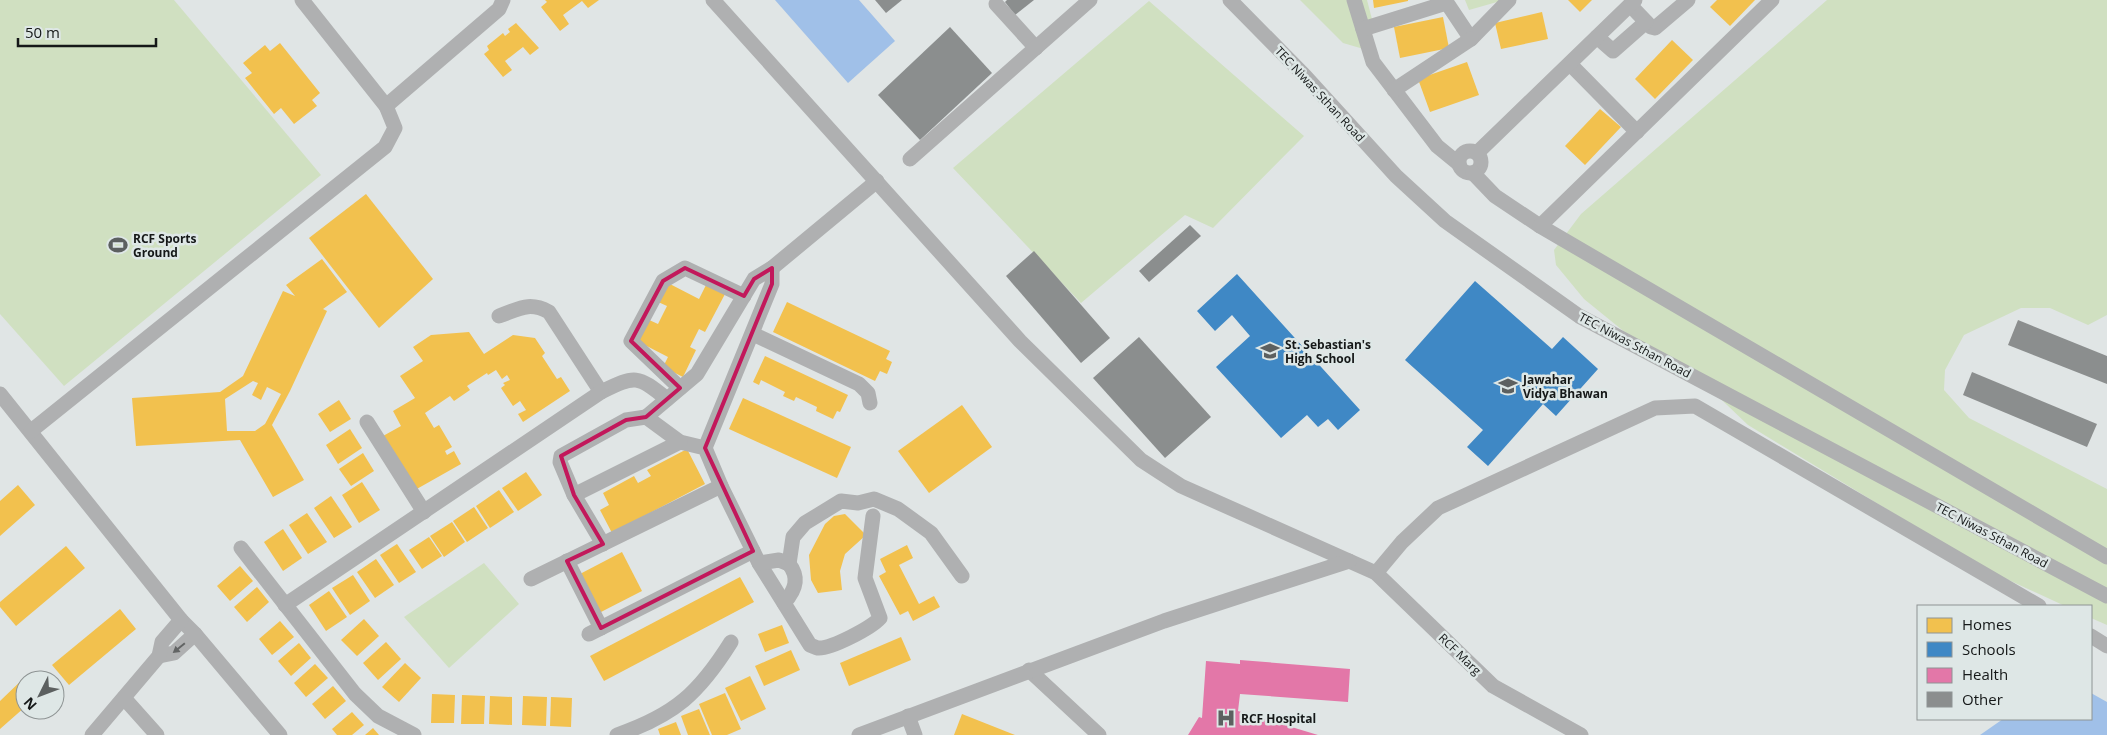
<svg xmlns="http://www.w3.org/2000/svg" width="2107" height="735" viewBox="0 0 2107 735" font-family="'Open Sans',sans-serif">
<rect width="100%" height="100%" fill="#e0e5e5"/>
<!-- green -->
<g fill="#d0e0c1">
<path d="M 0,0 L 174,0 L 321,175 L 64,386 L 0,314 Z"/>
<path d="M 1300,0 L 1367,0 L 1373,23 L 1367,50 L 1343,43 Z"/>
<path d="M 1465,0 L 1504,0 L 1469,10 Z"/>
<path d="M 1827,0 L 2107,0 L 2107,315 L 2088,325 L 2050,308 L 2021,308 L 1964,335 L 1945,370 L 1944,390 L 1969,418 L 2107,489 L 2107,625 L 2091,618 L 2091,606 L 2065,606 L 1987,570 L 1748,425 L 1705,384 L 1653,355 L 1584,299 L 1556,265 L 1554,250 L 1581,214 Z"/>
<path d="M 1149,1 L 1304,136 L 1213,228 L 1185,215 L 1081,303 L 953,168 Z"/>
<path d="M 484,563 L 519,604 L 449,668 L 404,617 Z"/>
</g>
<!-- water -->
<g fill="#a0c0e8">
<path d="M 775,0 L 859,0 L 895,41 L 848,83 Z"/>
<path d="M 2091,693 L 2107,702 L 2107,735 L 1980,735 L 2003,719 L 2091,719 Z"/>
</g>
<!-- homes -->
<g fill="#f2c14e" fill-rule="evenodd">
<path d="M 545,0 L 599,0 L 588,8 L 582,1 L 563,15 L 569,24 L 560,31 L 541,7 L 547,2 Z"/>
<path d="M 1373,0 L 1408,0 L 1408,1 L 1374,8 Z"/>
<path d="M 1568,0 L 1592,0 L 1580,12 Z"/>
<path d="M 1717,0 L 1755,0 L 1730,26 L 1710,7 Z"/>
<path d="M 1542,12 L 1548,39 L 1501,49 L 1495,23 Z"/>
<path d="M 1443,17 L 1449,48 L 1400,58 L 1394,27 Z"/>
<path d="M 516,23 L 539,48 L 530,55 L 523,47 L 505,61 L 512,70 L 503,77 L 484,54 L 489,50 L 487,46 L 503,33 L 505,36 L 510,32 L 508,29 Z"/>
<path d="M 1672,40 L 1693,60 L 1655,99 L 1635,79 Z"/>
<path d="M 280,43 L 320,93 L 312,100 L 317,106 L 294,124 L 281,108 L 274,114 L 245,78 L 252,73 L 243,63 L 265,45 L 270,51 Z"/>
<path d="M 1467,62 L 1479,95 L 1430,112 L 1418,79 Z"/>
<path d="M 1600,109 L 1621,127 L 1585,165 L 1565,146 Z"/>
<path d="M 366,194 L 433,279 L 379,328 L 309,238 Z"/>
<path d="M 322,259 L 347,292 L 323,309 L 327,311 L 290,391 L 272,425 L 304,480 L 273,497 L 240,440 L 136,446 L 132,398 L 220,392 L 243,376 L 283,291 L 295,296 L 286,285 ZM 253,381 L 258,383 L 252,395 L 261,400 L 267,387 L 281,394 L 265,424 L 255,431 L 227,431 L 225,399 Z"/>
<path d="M 666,282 L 699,299 L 706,285 L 725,294 L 705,332 L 699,329 L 690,347 L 696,350 L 683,377 L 663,367 L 668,357 L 637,341 L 647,319 L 658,324 L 667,306 L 656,301 Z"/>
<path d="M 787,302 L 890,351 L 886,359 L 892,362 L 887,374 L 880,371 L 875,381 L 773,332 Z"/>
<path d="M 469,332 L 484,354 L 513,335 L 535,338 L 545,353 L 542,356 L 557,379 L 561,377 L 570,391 L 523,422 L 518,414 L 526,410 L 520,401 L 513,406 L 501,388 L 505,385 L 503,383 L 510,380 L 507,375 L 502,379 L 496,370 L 488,375 L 487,373 L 467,386 L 470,390 L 454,401 L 450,396 L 425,413 L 434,428 L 439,425 L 452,447 L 445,451 L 447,455 L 454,451 L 461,464 L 415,490 L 383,436 L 401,426 L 393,411 L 415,398 L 400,376 L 423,361 L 413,347 L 431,335 Z"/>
<path d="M 765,356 L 848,395 L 840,412 L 837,411 L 833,419 L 816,411 L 817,407 L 796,397 L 794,401 L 783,396 L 785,392 L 761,380 L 759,385 L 753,382 Z"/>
<path d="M 743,398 L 851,447 L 837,478 L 729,429 Z"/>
<path d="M 339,400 L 351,419 L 330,432 L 318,414 Z"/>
<path d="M 962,405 L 992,447 L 929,493 L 898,451 Z"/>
<path d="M 350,429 L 362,448 L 338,464 L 326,445 Z"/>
<path d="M 687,449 L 705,484 L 612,533 L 600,510 L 609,505 L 603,493 L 634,476 L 638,483 L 651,476 L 647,470 Z"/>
<path d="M 363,453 L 374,471 L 351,486 L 339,469 Z"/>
<path d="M 526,472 L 542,495 L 518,511 L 502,488 Z"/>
<path d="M 362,482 L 380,510 L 359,523 L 342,495 Z"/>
<path d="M 18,485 L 35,505 L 0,536 L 0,501 Z"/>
<path d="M 499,490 L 514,512 L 490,528 L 476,506 Z"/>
<path d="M 331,496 L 352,527 L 334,538 L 314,508 Z"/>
<path d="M 474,507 L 488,528 L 467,542 L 453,521 Z"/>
<path d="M 307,513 L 327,542 L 308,554 L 289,525 Z"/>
<path d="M 845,514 L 866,535 L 845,554 L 840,571 L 842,590 L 818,593 L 811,580 L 809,555 L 825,524 L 834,516 Z"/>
<path d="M 452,522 L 465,542 L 444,557 L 430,536 Z"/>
<path d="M 283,529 L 302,558 L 283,571 L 264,542 Z"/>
<path d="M 429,537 L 442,556 L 422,569 L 409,550 Z"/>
<path d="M 397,544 L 416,572 L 399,583 L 380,555 Z"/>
<path d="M 907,545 L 913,558 L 899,565 L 919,604 L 934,596 L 940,607 L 913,621 L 908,611 L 900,615 L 879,576 L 886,572 L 880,559 Z"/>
<path d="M 66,546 L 85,568 L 16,626 L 0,607 L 0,602 Z"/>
<path d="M 622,552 L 642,591 L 599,613 L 578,575 Z"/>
<path d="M 376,559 L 394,585 L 375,598 L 357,572 Z"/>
<path d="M 240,566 L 253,581 L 230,601 L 217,586 Z"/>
<path d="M 353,575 L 370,601 L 350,615 L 332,588 Z"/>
<path d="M 740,577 L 754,602 L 604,681 L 590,656 Z"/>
<path d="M 257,587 L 269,602 L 247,622 L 234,607 Z"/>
<path d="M 329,591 L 347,617 L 326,631 L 309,605 Z"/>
<path d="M 120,609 L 136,629 L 69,685 L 52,665 Z"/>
<path d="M 364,619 L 379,636 L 357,656 L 341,640 Z"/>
<path d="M 280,621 L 294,637 L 272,655 L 259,639 Z"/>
<path d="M 782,625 L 789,643 L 765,652 L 758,634 Z"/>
<path d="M 901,637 L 911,660 L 849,686 L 840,663 Z"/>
<path d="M 386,642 L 401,659 L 378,680 L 363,663 Z"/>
<path d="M 299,643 L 311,658 L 291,676 L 278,661 Z"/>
<path d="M 791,650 L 800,670 L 764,686 L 755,666 Z"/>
<path d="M 405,663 L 421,678 L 399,702 L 382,687 Z"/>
<path d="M 315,664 L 328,678 L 306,697 L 294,683 Z"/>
<path d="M 750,676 L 766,709 L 741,721 L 725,688 Z"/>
<path d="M 25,677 L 27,680 L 25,680 L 25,707 L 0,729 L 0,701 Z"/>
<path d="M 333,686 L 346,701 L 325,719 L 312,704 Z"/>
<path d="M 725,693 L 741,729 L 727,735 L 712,735 L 699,704 Z"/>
<path d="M 432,694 L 455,695 L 454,723 L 431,723 Z"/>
<path d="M 462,695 L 485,696 L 484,724 L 461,724 Z"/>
<path d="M 490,696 L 512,697 L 512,725 L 489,724 Z"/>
<path d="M 523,696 L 547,697 L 546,726 L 522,725 Z"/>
<path d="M 551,697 L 572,698 L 571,727 L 550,726 Z"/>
<path d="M 699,709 L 710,735 L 688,735 L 681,716 Z"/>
<path d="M 352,712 L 364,725 L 352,735 L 337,735 L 332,729 Z"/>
<path d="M 962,714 L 1015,735 L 954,735 Z"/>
<path d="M 676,722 L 681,735 L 660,735 L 658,729 Z"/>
<path d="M 373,728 L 379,735 L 365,735 Z"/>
</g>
<!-- schools -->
<g fill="#3f88c5">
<path d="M 1237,274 L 1360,410 L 1338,430 L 1328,419 L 1318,427 L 1307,415 L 1281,438 L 1216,367 L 1250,336 L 1232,315 L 1215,331 L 1197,311 Z"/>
<path d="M 1475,281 L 1552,349 L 1563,337 L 1598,369 L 1556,416 L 1543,404 L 1488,466 L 1467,447 L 1483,430 L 1405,360 Z"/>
</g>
<!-- health -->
<path fill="#e377a8" d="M 1240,660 L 1350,669 L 1348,702 L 1240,694 L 1238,711 L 1318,735 L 1188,735 L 1199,717 L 1202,718 L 1206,661 L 1240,664 Z"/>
<!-- building -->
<g fill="#8b8e8e">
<path d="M 875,0 L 902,0 L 886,13 Z"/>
<path d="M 1007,0 L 1034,0 L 1015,15 L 1005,2 Z"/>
<path d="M 950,27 L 992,73 L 920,140 L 878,95 Z"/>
<path d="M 1190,225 L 1201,236 L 1149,282 L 1139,271 Z"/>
<path d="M 1034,251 L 1110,338 L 1081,363 L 1006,276 Z"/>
<path d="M 2018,320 L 2107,356 L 2107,384 L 2008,345 Z"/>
<path d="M 1139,337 L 1211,417 L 1165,458 L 1093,378 Z"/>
<path d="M 1972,372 L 2097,424 L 2087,447 L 1963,395 Z"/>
</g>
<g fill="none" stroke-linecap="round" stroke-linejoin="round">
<!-- minor -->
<g stroke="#afb0b1" stroke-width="15">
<path d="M 713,0 L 1020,341 L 1141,460 L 1181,486 L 1376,573 L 1493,686 L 1581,735"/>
<path d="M 1230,0 L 1305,76 L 1396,176 L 1445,221 L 1579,316 L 2107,596"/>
<path d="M 1354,0 L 1373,62 L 1437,146 L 1459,164"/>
<path d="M 1445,0 L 1471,39 L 1509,0"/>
<path d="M 996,4 L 1036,48"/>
<path d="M 1630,5 L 1651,27 L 1655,28 L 1688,0"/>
<path d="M 1363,29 L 1446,3"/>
<path d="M 1597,37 L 1613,51 L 1646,22"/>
<path d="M 1570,64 L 1637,132"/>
<path d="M 1394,90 L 1471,39"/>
<path d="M 386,106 L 499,9 L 503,0"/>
<circle cx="1470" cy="162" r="11"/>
<path d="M 1477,153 L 1635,0"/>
<path d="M 910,159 L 1090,0"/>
<path d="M 1473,173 L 1495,196 L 1540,226 L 2107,557"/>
<path d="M 1540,226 L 1772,0"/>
<path d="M 499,316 C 519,309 529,301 549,312 L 601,392 C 636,375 637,375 667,399"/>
<path d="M 753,334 L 859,384 L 868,393 L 870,403"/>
<path d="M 680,388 L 631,341 L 663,281 L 685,268 L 744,296"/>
<path d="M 0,394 L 181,620 L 195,634 L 280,735"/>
<path d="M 367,422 L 424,512"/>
<path d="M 31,431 L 385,147 L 395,128 L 386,106 L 302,0"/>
<path d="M 705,448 L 772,284 L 772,268"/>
<path d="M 574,495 L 560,462 L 561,456 L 626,420 L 646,417"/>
<path d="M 873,516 L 865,578 L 880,618 C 871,628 831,649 818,648 C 817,648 810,645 810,645 L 759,563 L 721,486 L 705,448 L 680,442 L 646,417 L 697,374 L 754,279 L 772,268 L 877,181"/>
<path d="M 603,544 L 574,495 L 680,442"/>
<path d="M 241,548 L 355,694 L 378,716 L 414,735"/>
<path d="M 567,561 L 601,628"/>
<path d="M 759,563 L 779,560 L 789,564 L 793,537 L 805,523 L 841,501 L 858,503 L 874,499 L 898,509 L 931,533 L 962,576"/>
<path d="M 1376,573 L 1402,542 L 1438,508 L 1655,408 L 1695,406 L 2039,606"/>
<path d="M 531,579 L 721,486"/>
<path d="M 784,603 C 795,591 800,578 789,564"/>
<path d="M 285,605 L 601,392"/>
<path d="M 589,634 L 753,551"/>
<path d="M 2091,636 L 2107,646"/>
<path d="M 159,656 L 174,653 L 195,634"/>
<path d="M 1029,670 L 1099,735"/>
<path d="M 124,698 L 157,735"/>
<path d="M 908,716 L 915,735"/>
<path d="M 92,735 L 159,656 L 162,642 L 181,620"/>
<path d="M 617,735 C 675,715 699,693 731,642"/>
<path d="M 859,735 L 1164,621 L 1349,561"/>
</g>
</g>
<!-- one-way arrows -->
<defs><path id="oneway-solid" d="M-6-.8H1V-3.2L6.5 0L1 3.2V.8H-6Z" transform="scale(1.25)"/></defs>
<use fill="#626464" href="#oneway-solid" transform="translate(179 648) rotate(141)"/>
<!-- marked area -->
<path fill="none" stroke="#c2185b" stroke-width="4" stroke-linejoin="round" d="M 685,268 L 744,296 L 754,279 L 772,268 L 772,284 L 705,448 L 753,551 L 601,628 L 567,561 L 603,544 L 574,495 L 561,456 L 626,420 L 646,417 L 680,388 L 631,341 L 663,281 Z"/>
<!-- icons -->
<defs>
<g id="stadium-bare" transform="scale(1.5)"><path d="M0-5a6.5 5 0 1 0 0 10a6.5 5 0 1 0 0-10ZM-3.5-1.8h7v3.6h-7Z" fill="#5c6060" stroke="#dee7e6" stroke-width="2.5" paint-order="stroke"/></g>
<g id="school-bare" transform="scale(1.5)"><path d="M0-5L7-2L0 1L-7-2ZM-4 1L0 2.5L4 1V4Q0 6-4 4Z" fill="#5c6060" stroke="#dee7e6" stroke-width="2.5" paint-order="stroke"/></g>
<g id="hospital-bare" transform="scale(1.5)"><path d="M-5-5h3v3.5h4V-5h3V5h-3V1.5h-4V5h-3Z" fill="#5c6060" stroke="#dee7e6" stroke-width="2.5" paint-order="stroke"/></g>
</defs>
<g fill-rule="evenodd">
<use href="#stadium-bare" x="118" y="245"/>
<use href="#school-bare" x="1270" y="351"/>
<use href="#school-bare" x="1508" y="386"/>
<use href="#hospital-bare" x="1226" y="718"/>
</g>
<g text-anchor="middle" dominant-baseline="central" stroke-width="5" stroke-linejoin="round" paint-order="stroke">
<!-- street labels -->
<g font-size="12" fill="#151818" stroke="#dee7e6">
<text transform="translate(1320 94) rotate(47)">TEC Niwas Sthan Road</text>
<text transform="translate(1635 345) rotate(28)">TEC Niwas Sthan Road</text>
<text transform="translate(1992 535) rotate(28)">TEC Niwas Sthan Road</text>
<text transform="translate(1460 654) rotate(44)">RCF Marg</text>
</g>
<!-- poi labels -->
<g font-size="12" font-weight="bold" fill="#151818" stroke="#dee7e6" text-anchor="start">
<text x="133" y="238">RCF Sports<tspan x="133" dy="14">Ground</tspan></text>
<text x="1285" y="344">St. Sebastian's<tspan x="1285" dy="14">High School</tspan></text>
<text x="1523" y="379">Jawahar<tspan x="1523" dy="14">Vidya Bhawan</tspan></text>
<text x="1241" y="718">RCF Hospital</text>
</g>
</g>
<!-- legend -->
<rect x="1917" y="605" width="175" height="115" fill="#dee7e6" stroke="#8e9494"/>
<rect x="1927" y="618" width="25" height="15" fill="#f2c14e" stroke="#8e9494"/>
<text x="1962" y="630" font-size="15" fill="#151818">Homes</text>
<rect x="1927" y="642" width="25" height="15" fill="#3f88c5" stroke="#8e9494"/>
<text x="1962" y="655" font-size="15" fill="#151818">Schools</text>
<rect x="1927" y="668" width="25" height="15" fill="#e377a8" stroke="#8e9494"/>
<text x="1962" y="680" font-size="15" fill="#151818">Health</text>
<rect x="1927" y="692" width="25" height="15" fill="#8b8e8e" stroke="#8e9494"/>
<text x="1962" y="705" font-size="15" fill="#151818">Other</text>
<!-- north arrow -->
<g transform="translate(40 695) rotate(228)"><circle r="24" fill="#dee7e6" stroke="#8e9494"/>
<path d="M0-4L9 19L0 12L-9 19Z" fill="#5c6060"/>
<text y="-8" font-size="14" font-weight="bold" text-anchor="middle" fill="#151818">N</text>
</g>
<!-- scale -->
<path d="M18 38v8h138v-8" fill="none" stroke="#151818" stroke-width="2.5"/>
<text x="25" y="38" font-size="15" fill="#151818" stroke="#dee7e6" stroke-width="4" paint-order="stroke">50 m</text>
</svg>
